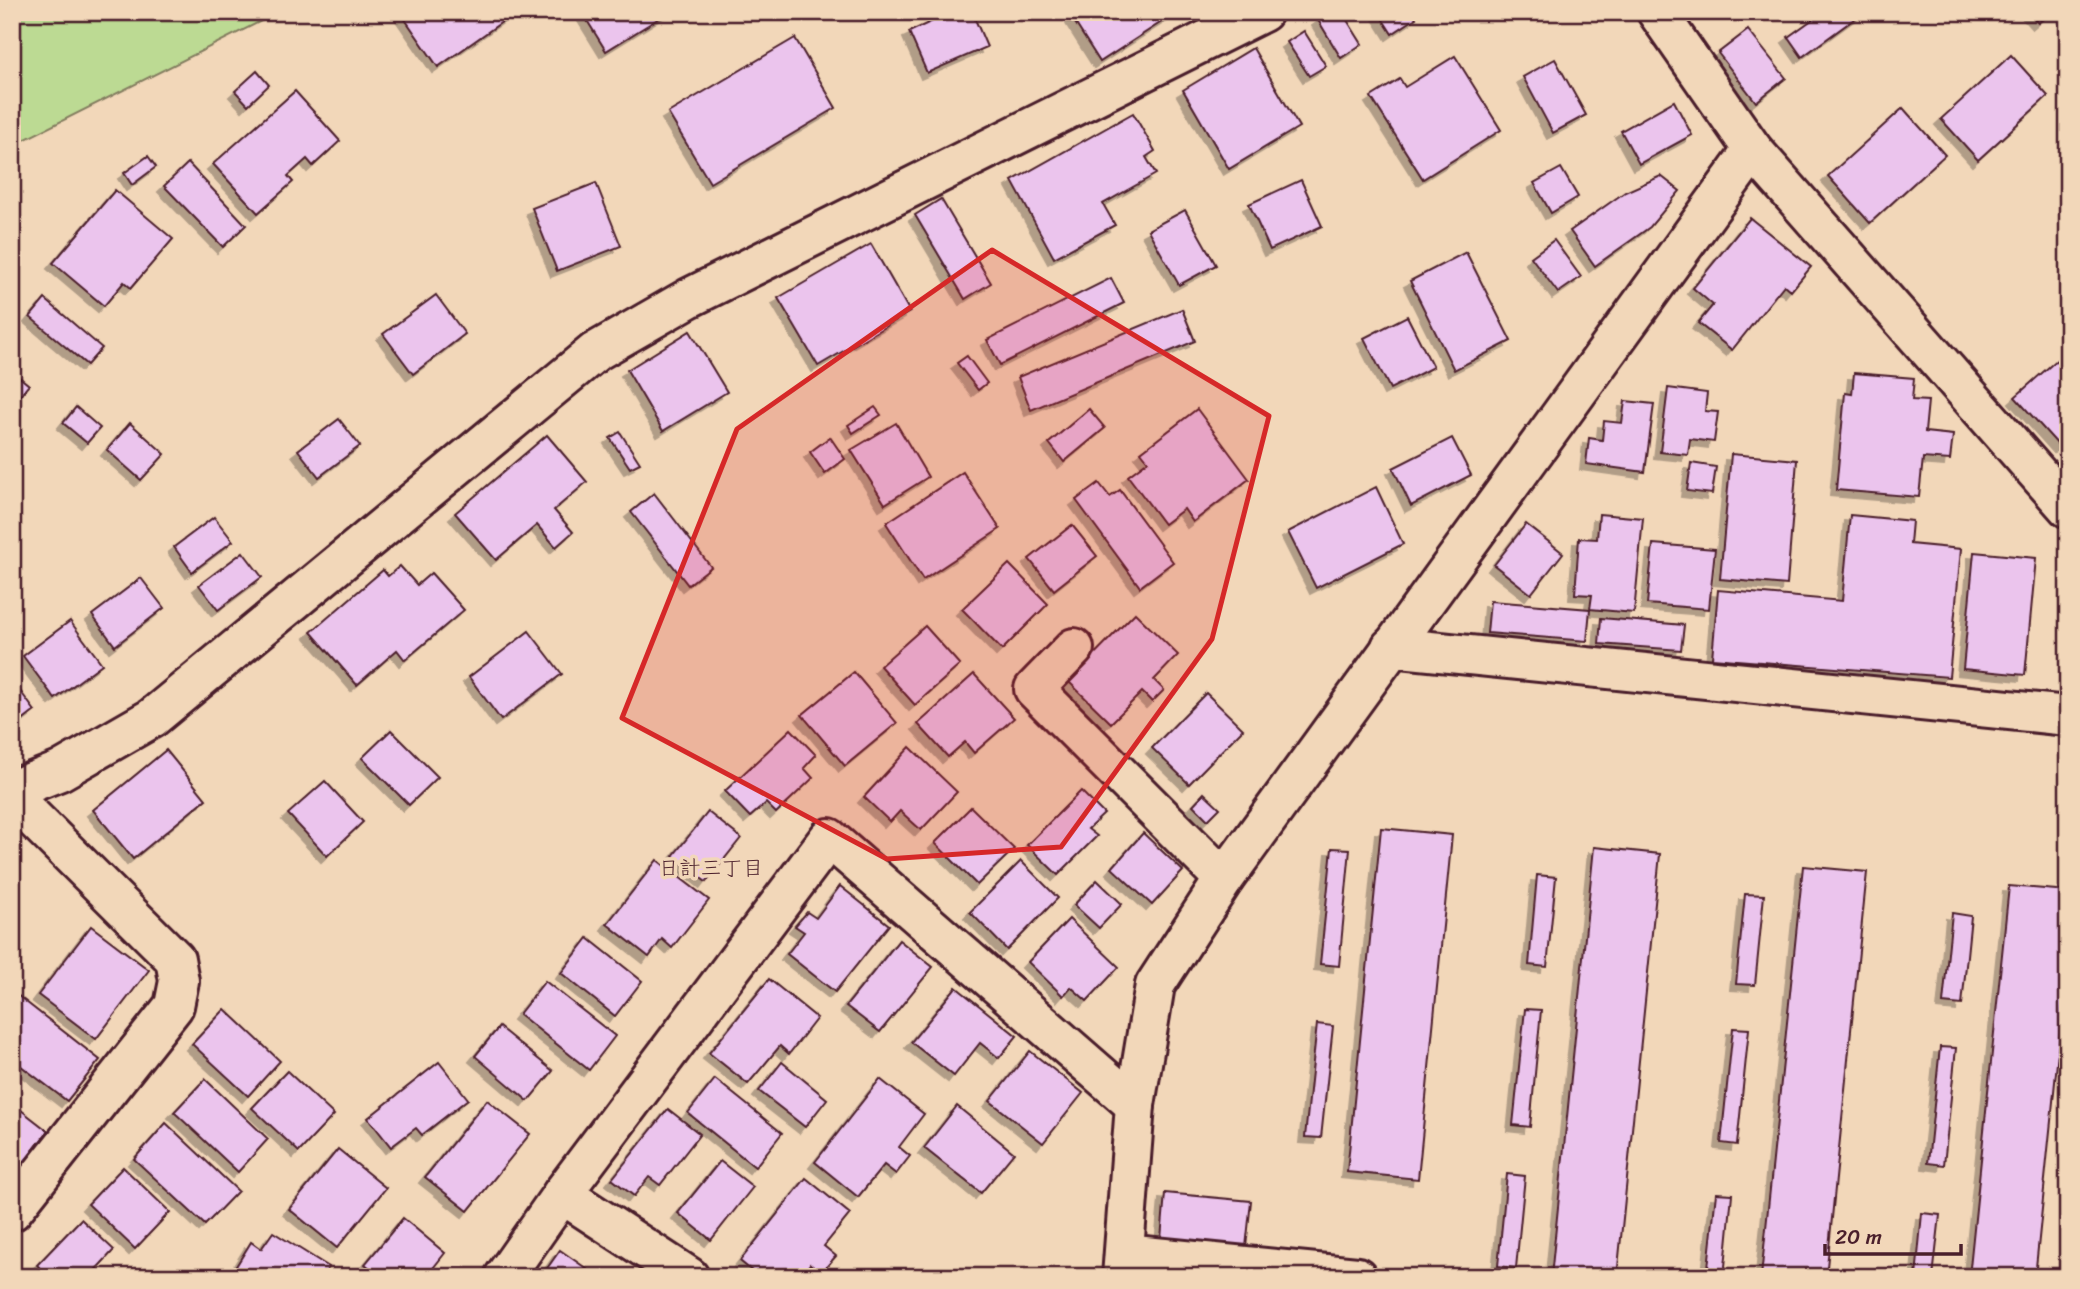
<svg xmlns="http://www.w3.org/2000/svg" width="2080" height="1289" viewBox="0 0 2080 1289" font-family="Sriracha,'Klee One',sans-serif">
<defs>
<filter id="shadow"><feDropShadow dx="-6" dy="6" stdDeviation="0" flood-color="#0004"/></filter>
</defs>
<rect width="100%" height="100%" fill="#f2d7b9"/>
<filter id="ink" filterUnits="userSpaceOnUse"><feTurbulence type="fractalNoise" baseFrequency=".0143" numOctaves="2"/><feDisplacementMap in="SourceGraphic" scale="14" xChannelSelector="R" yChannelSelector="G"/><feConvolveMatrix kernelMatrix="1 2 1 2 8 2 1 2 1" color-interpolation-filters="sRGB"/></filter>
<g filter="url(#ink)">
<!-- green -->
<path fill="#bcda93" stroke="#837c5f" stroke-width="2" d="M 12,12 L 279,12 L 12,146 Z"/>
<!-- building -->
<g fill="#ebc4ed" stroke="#4a1f2b" stroke-width="2" filter="url(#shadow)">
<path d="M 400,12 L 516,12 L 438,67 Z"/>
<path d="M 585,12 L 669,12 L 606,51 L 583,14 Z"/>
<path d="M 952,12 L 972,12 L 987,47 L 927,73 L 909,32 Z"/>
<path d="M 1080,12 L 1177,12 L 1100,62 L 1072,18 Z"/>
<path d="M 1330,12 L 1342,12 L 1362,44 L 1341,58 L 1318,20 Z"/>
<path d="M 1378,12 L 1412,12 L 1416,18 L 1392,34 Z"/>
<path d="M 1823,12 L 1861,14 L 1802,57 L 1788,37 Z"/>
<path d="M 2028,12 L 2051,12 L 2038,23 Z"/>
<path d="M 1748,30 L 1786,78 L 1756,102 L 1718,53 Z"/>
<path d="M 1304,31 L 1326,66 L 1309,76 L 1287,42 Z"/>
<path d="M 795,38 L 836,108 L 710,183 L 668,113 Z"/>
<path d="M 1253,48 L 1299,127 L 1229,169 L 1183,90 Z"/>
<path d="M 2011,55 L 2048,96 L 1978,160 L 1941,119 Z"/>
<path d="M 1455,56 L 1501,130 L 1423,179 L 1371,97 L 1400,79 L 1405,87 Z"/>
<path d="M 1555,59 L 1586,115 L 1553,133 L 1523,77 Z"/>
<path d="M 257,71 L 269,85 L 248,105 L 235,91 Z"/>
<path d="M 295,91 L 340,141 L 313,166 L 307,159 L 288,176 L 293,182 L 258,213 L 213,164 Z"/>
<path d="M 1674,101 L 1692,135 L 1639,164 L 1621,131 Z"/>
<path d="M 1903,108 L 1945,155 L 1870,223 L 1828,176 Z"/>
<path d="M 1133,113 L 1155,151 L 1146,157 L 1156,174 L 1103,204 L 1115,225 L 1054,258 L 1012,181 Z"/>
<path d="M 148,156 L 156,167 L 132,185 L 124,173 Z"/>
<path d="M 188,163 L 246,225 L 223,247 L 164,186 Z"/>
<path d="M 1561,168 L 1578,197 L 1551,213 L 1534,183 Z"/>
<path d="M 1661,176 L 1680,191 L 1650,227 L 1595,266 L 1570,231 L 1625,192 Z"/>
<path d="M 1301,180 L 1322,226 L 1270,250 L 1249,204 Z"/>
<path d="M 596,183 L 621,246 L 557,271 L 532,208 Z"/>
<path d="M 115,190 L 173,239 L 131,288 L 124,282 L 104,306 L 53,263 Z"/>
<path d="M 941,199 L 991,283 L 965,299 L 915,215 Z"/>
<path d="M 1185,210 L 1216,265 L 1179,285 L 1148,230 Z"/>
<path d="M 1750,218 L 1811,267 L 1791,291 L 1784,285 L 1732,350 L 1698,323 L 1713,305 L 1693,288 Z"/>
<path d="M 1554,240 L 1581,277 L 1558,293 L 1531,257 Z"/>
<path d="M 871,244 L 910,312 L 818,366 L 778,298 Z"/>
<path d="M 1466,252 L 1511,341 L 1454,370 L 1410,281 Z"/>
<path d="M 1111,278 L 1124,303 L 1000,365 L 987,340 Z"/>
<path d="M 436,295 L 465,334 L 413,374 L 383,334 Z"/>
<path d="M 45,299 L 102,348 L 87,365 L 30,317 Z"/>
<path d="M 1182,309 L 1195,341 L 1031,410 L 1018,377 Z"/>
<path d="M 1407,316 L 1433,367 L 1390,389 L 1364,338 Z"/>
<path d="M 690,331 L 727,392 L 663,431 L 627,370 Z"/>
<path d="M 2068,350 L 2068,440 L 2060,447 L 2015,397 Z"/>
<path d="M 967,356 L 987,383 L 978,390 L 957,363 Z"/>
<path d="M 12,371 L 29,385 L 12,405 Z"/>
<path d="M 1854,373 L 1914,378 L 1912,400 L 1928,401 L 1925,432 L 1953,435 L 1950,460 L 1923,458 L 1919,497 L 1836,490 L 1845,393 L 1852,394 Z"/>
<path d="M 1668,388 L 1707,393 L 1705,411 L 1718,412 L 1714,442 L 1690,439 L 1688,455 L 1660,452 Z"/>
<path d="M 1625,401 L 1654,404 L 1645,472 L 1586,464 L 1589,438 L 1602,440 L 1604,421 L 1622,423 Z"/>
<path d="M 76,407 L 100,428 L 87,443 L 63,423 Z"/>
<path d="M 875,407 L 881,415 L 853,433 L 848,425 Z"/>
<path d="M 1089,409 L 1105,428 L 1064,462 L 1049,443 Z"/>
<path d="M 1197,409 L 1249,479 L 1193,522 L 1184,509 L 1164,524 L 1128,476 L 1148,461 L 1141,452 Z"/>
<path d="M 339,419 L 360,446 L 319,477 L 298,450 Z"/>
<path d="M 130,423 L 165,454 L 141,480 L 107,450 Z"/>
<path d="M 896,423 L 928,477 L 885,504 L 851,450 Z"/>
<path d="M 620,432 L 640,463 L 630,468 L 610,438 Z"/>
<path d="M 547,435 L 587,482 L 554,510 L 573,532 L 556,547 L 537,525 L 496,560 L 455,513 Z"/>
<path d="M 830,437 L 845,459 L 825,474 L 810,452 Z"/>
<path d="M 1452,438 L 1471,475 L 1411,506 L 1393,468 Z"/>
<path d="M 1731,454 L 1797,460 L 1787,585 L 1720,579 Z"/>
<path d="M 1691,463 L 1716,467 L 1712,494 L 1687,491 Z"/>
<path d="M 963,472 L 1000,529 L 923,580 L 886,523 Z"/>
<path d="M 1099,483 L 1110,497 L 1120,490 L 1173,562 L 1140,587 L 1076,500 Z"/>
<path d="M 1376,487 L 1403,544 L 1316,588 L 1288,532 Z"/>
<path d="M 654,493 L 711,567 L 688,585 L 631,512 Z"/>
<path d="M 1599,514 L 1643,518 L 1634,613 L 1590,609 L 1592,595 L 1575,594 L 1579,538 L 1597,539 Z"/>
<path d="M 1850,515 L 1912,521 L 1910,544 L 1961,549 L 1949,677 L 1712,658 L 1718,590 L 1842,601 Z"/>
<path d="M 214,517 L 233,541 L 192,572 L 174,547 Z"/>
<path d="M 1526,524 L 1563,553 L 1531,594 L 1494,565 Z"/>
<path d="M 1072,525 L 1097,556 L 1054,590 L 1029,559 Z"/>
<path d="M 1653,544 L 1715,549 L 1709,609 L 1647,604 Z"/>
<path d="M 243,552 L 262,577 L 218,610 L 199,585 Z"/>
<path d="M 1974,552 L 2036,558 L 2025,675 L 1963,669 Z"/>
<path d="M 1009,564 L 1048,604 L 1002,650 L 962,609 Z"/>
<path d="M 400,566 L 417,585 L 431,573 L 464,610 L 405,660 L 397,650 L 357,685 L 311,632 L 383,570 L 388,576 Z"/>
<path d="M 141,578 L 164,608 L 115,646 L 92,615 Z"/>
<path d="M 1490,601 L 1590,609 L 1587,641 L 1487,633 Z"/>
<path d="M 1135,613 L 1178,655 L 1154,680 L 1164,690 L 1152,702 L 1142,692 L 1111,723 L 1068,681 Z"/>
<path d="M 1601,618 L 1684,625 L 1681,650 L 1599,644 Z"/>
<path d="M 70,621 L 102,664 L 55,699 L 23,656 Z"/>
<path d="M 925,626 L 960,665 L 915,705 L 880,666 Z"/>
<path d="M 529,631 L 562,674 L 501,720 L 469,677 Z"/>
<path d="M 854,672 L 897,723 L 845,766 L 802,715 Z"/>
<path d="M 974,674 L 1014,718 L 974,753 L 965,742 L 948,757 L 918,724 Z"/>
<path d="M 12,680 L 35,711 L 12,729 Z"/>
<path d="M 1206,693 L 1243,729 L 1189,784 L 1152,748 Z"/>
<path d="M 791,729 L 816,755 L 804,768 L 813,778 L 776,813 L 766,803 L 750,817 L 725,791 Z"/>
<path d="M 391,730 L 438,777 L 409,805 L 362,758 Z"/>
<path d="M 910,747 L 957,792 L 921,830 L 900,811 L 890,822 L 864,797 Z"/>
<path d="M 166,750 L 206,799 L 133,859 L 93,810 Z"/>
<path d="M 325,781 L 363,822 L 327,856 L 288,814 Z"/>
<path d="M 1081,791 L 1104,814 L 1088,829 L 1097,836 L 1058,875 L 1027,845 Z"/>
<path d="M 1204,793 L 1220,808 L 1208,820 L 1193,805 Z"/>
<path d="M 971,807 L 1014,849 L 977,885 L 935,843 Z"/>
<path d="M 708,812 L 741,838 L 706,882 L 673,856 Z"/>
<path d="M 1381,828 L 1452,835 L 1418,1179 L 1347,1172 Z"/>
<path d="M 1143,833 L 1183,871 L 1152,905 L 1112,868 Z"/>
<path d="M 1594,847 L 1660,854 L 1617,1277 L 1551,1277 Z"/>
<path d="M 1332,848 L 1350,849 L 1339,966 L 1320,964 Z"/>
<path d="M 657,860 L 709,900 L 672,948 L 662,939 L 649,957 L 607,924 Z"/>
<path d="M 1021,861 L 1058,898 L 1007,950 L 970,912 Z"/>
<path d="M 1803,866 L 1867,872 L 1826,1277 L 1761,1277 Z"/>
<path d="M 1537,875 L 1556,877 L 1547,967 L 1529,965 Z"/>
<path d="M 1097,880 L 1122,904 L 1099,928 L 1074,905 Z"/>
<path d="M 840,886 L 889,925 L 835,992 L 787,954 L 804,932 L 795,926 L 807,912 L 816,918 Z"/>
<path d="M 2009,886 L 2068,891 L 2068,955 L 2035,1277 L 1969,1277 Z"/>
<path d="M 1745,894 L 1764,895 L 1755,985 L 1736,984 Z"/>
<path d="M 1952,913 L 1971,916 L 1962,1005 L 1943,1003 Z"/>
<path d="M 1069,919 L 1119,967 L 1087,1001 L 1071,987 L 1063,996 L 1028,962 Z"/>
<path d="M 91,926 L 149,970 L 96,1039 L 38,995 Z"/>
<path d="M 588,938 L 642,981 L 615,1016 L 561,973 Z"/>
<path d="M 899,940 L 933,967 L 880,1032 L 846,1006 Z"/>
<path d="M 769,979 L 817,1018 L 789,1054 L 780,1046 L 748,1084 L 709,1053 Z"/>
<path d="M 545,981 L 615,1036 L 589,1070 L 519,1014 Z"/>
<path d="M 956,987 L 1017,1036 L 999,1058 L 980,1043 L 954,1076 L 911,1042 Z"/>
<path d="M 12,991 L 100,1060 L 67,1101 L 12,1059 Z"/>
<path d="M 225,1009 L 280,1061 L 248,1096 L 192,1044 Z"/>
<path d="M 1525,1009 L 1541,1010 L 1530,1127 L 1513,1125 Z"/>
<path d="M 1317,1024 L 1333,1026 L 1321,1138 L 1305,1137 Z"/>
<path d="M 499,1027 L 553,1071 L 528,1101 L 475,1056 Z"/>
<path d="M 1733,1028 L 1749,1029 L 1737,1145 L 1721,1143 Z"/>
<path d="M 1940,1047 L 1956,1048 L 1944,1165 L 1928,1163 Z"/>
<path d="M 1030,1051 L 1083,1093 L 1043,1143 L 990,1101 Z"/>
<path d="M 439,1062 L 468,1099 L 422,1135 L 416,1128 L 391,1147 L 368,1118 Z"/>
<path d="M 782,1062 L 827,1099 L 805,1127 L 759,1091 Z"/>
<path d="M 287,1071 L 334,1115 L 299,1152 L 252,1108 Z"/>
<path d="M 205,1079 L 268,1139 L 238,1172 L 174,1112 Z"/>
<path d="M 715,1079 L 782,1133 L 755,1167 L 688,1113 Z"/>
<path d="M 880,1079 L 924,1114 L 899,1147 L 910,1156 L 896,1174 L 884,1165 L 858,1197 L 815,1162 Z"/>
<path d="M 487,1100 L 530,1134 L 468,1211 L 425,1177 Z"/>
<path d="M 12,1103 L 48,1131 L 22,1165 L 12,1157 Z"/>
<path d="M 957,1106 L 1014,1153 L 981,1193 L 924,1148 Z"/>
<path d="M 668,1109 L 700,1134 L 660,1185 L 649,1177 L 634,1196 L 612,1179 Z"/>
<path d="M 166,1123 L 238,1191 L 205,1225 L 134,1159 Z"/>
<path d="M 338,1149 L 386,1188 L 337,1248 L 289,1209 Z"/>
<path d="M 720,1161 L 753,1187 L 711,1240 L 678,1213 Z"/>
<path d="M 123,1167 L 170,1212 L 135,1249 L 88,1204 Z"/>
<path d="M 1507,1174 L 1525,1176 L 1516,1268 L 1498,1266 Z"/>
<path d="M 806,1178 L 850,1214 L 824,1246 L 836,1256 L 821,1273 L 810,1264 L 800,1277 L 759,1277 L 740,1261 Z"/>
<path d="M 1165,1193 L 1251,1201 L 1246,1247 L 1161,1239 Z"/>
<path d="M 1716,1193 L 1732,1194 L 1724,1277 L 1707,1277 Z"/>
<path d="M 1922,1213 L 1940,1215 L 1933,1277 L 1916,1277 Z"/>
<path d="M 403,1218 L 445,1253 L 426,1277 L 381,1277 L 365,1264 Z"/>
<path d="M 81,1219 L 114,1250 L 89,1277 L 49,1277 L 37,1265 Z"/>
<path d="M 273,1232 L 329,1267 L 322,1277 L 248,1277 L 235,1268 L 251,1242 L 261,1249 Z"/>
<path d="M 560,1250 L 587,1269 L 581,1277 L 541,1277 Z"/>
</g>
<g fill="none" stroke-linecap="round" stroke-linejoin="round">
<!-- street casing -->
<g stroke="#4a1f2b" stroke-width="44">
<g id="street">
<path d="M 1657,12 L 1753,150 L 2068,508"/>
<path d="M 1391,647 L 2068,716"/>
<path d="M 1074,648 L 1034,689 L 1224,879"/>
<path d="M 12,790 L 60,771 L 152,718 L 595,352 L 689,298 L 1263,12"/>
<path d="M 12,797 L 175,959 L 179,981 L 174,1006 L 12,1211"/>
<path d="M 562,1194 L 689,1277"/>
<path d="M 1124,1254 L 1357,1277"/>
<path d="M 504,1277 L 562,1194 L 829,838 L 1135,1105"/>
<path d="M 1122,1277 L 1135,1105 L 1155,985 L 1224,879 L 1753,150"/>
</g>
</g>
<!-- street -->
<use href="#street" stroke="#f2d7b9" stroke-width="38"/>
</g>
</g>
<!-- marked area -->
<path fill="#d62828" fill-opacity="0.2" stroke="#d62828" stroke-width="5" stroke-linejoin="round" d="M 992,250 L 1269,416 L 1212,639 L 1061,847 L 887,859 L 622,718 L 737,429 Z"/>
<g text-anchor="middle" dominant-baseline="central" stroke-width="7" stroke-linejoin="round" paint-order="stroke">
<!-- neighbourhood labels -->
<g font-size="21" fill="#4a1f2b" stroke="#f2d7b9">
<text x="711" y="868">日計三丁目</text>
</g>
</g>
<!-- margin -->
<rect width="2080" height="1289" fill="none" stroke="#f2d7b9" stroke-width="42"/>
<rect x="21" y="21" width="2038" height="1247" fill="none" stroke="#4a1f2b" stroke-width="2.5" filter="url(#ink)"/>
<!-- scale -->
<path d="M1825 1244v10h136v-10" fill="none" stroke="#4a1f2b" stroke-width="3.5"/>
<text x="1835" y="1244" font-size="21" fill="#4a1f2b" stroke="#f2d7b9" stroke-width="5" paint-order="stroke">20 m</text>
</svg>
